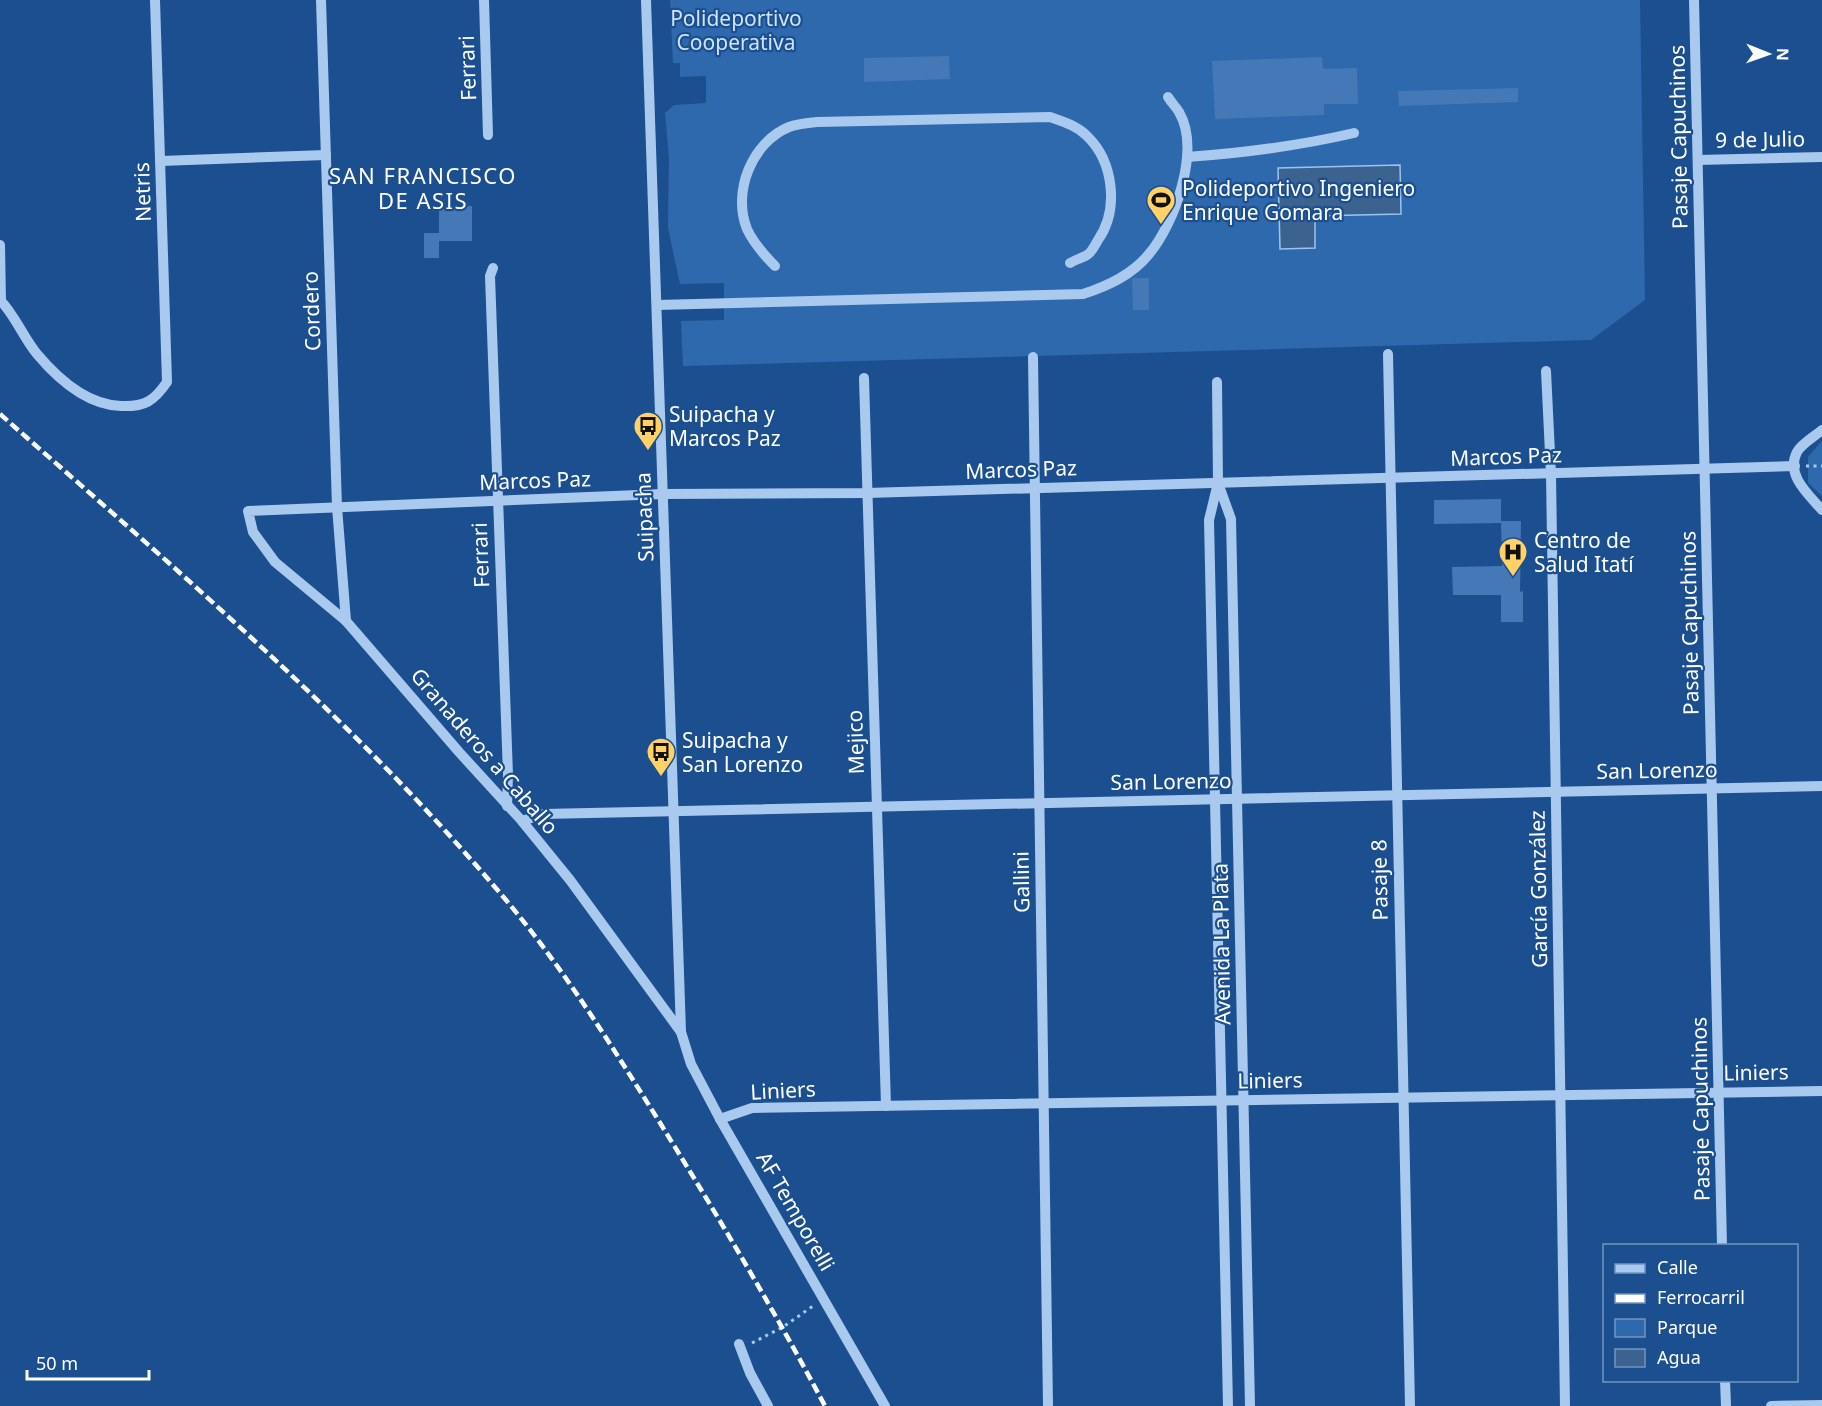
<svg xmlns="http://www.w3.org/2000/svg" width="1822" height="1406" viewBox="0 0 1822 1406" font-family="'Noto Sans',sans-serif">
<rect width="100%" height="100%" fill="#1b4f8f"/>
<!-- green -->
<g fill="#2e69ad">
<path d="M 670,0 L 1640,0 L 1645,300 L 1591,340 L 683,366 L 681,321 L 724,320 L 724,283 L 680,284 L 668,228 L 669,158 L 665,113 L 674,105 L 706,103 L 706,76 L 680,77 L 680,63 L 673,63 Z"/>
<path d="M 1822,441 L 1822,496 L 1808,483 L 1808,457 Z"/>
</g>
<!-- water -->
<path fill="#3c6290" stroke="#9cc4f0" stroke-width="1.5" d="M 1400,165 L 1401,214 L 1315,216 L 1315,248 L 1280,249 L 1278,168 Z"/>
<!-- building -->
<g fill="#4478b7">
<path d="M 949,56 L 950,79 L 864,82 L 864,58 Z"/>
<path d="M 1322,57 L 1323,69 L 1357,68 L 1358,104 L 1324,104 L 1324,115 L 1215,119 L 1212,61 Z"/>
<path d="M 1518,88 L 1518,102 L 1399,106 L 1398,91 Z"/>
<path d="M 439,206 L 472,206 L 472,241 L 439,241 L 439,258 L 424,258 L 424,233 L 439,233 Z"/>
<path d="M 1134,278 L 1149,278 L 1149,310 L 1133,310 L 1132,279 Z"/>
<path d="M 1501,499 L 1501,521 L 1521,521 L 1520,592 L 1523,591 L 1523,622 L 1501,622 L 1501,595 L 1453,595 L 1452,567 L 1502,566 L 1501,523 L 1434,524 L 1434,500 Z"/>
</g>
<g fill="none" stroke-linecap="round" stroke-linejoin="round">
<!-- path -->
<g stroke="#a9c9ee" stroke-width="3" stroke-dasharray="3 4.5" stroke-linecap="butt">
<path d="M 1806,466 L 1822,466"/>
<path d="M 752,1343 L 783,1327 L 813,1306"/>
</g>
<!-- minor -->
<g stroke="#a9c9ee" stroke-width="10">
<path d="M 321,0 L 337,507 L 346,621"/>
<path d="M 484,0 L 488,135"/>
<path d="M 646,0 L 681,1032 L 691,1064 L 720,1119 L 885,1406"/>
<path d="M 1694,0 L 1722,1246"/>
<path d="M 1187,157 C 1245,153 1298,146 1354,133"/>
<path d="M 1698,160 L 1822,157"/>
<path d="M 161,161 L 326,155"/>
<path d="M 0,245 L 1,301"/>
<path d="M 775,266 C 764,255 754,244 747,229 C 732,192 752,142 789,127 C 797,124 808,123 817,122 L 1050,117 C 1064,122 1077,126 1087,136 C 1114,162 1119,210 1098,240 C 1095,245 1092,252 1087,255 C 1082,258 1075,260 1070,263"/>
<path d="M 493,268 L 490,276 L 508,775 L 507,806"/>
<path d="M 0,300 C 15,315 23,337 37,354 C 58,379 87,405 121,406 C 145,407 154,401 167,382 L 155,0"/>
<path d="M 657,305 L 1083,294 C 1108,286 1132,275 1149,254 C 1175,223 1201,150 1179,112 C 1176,107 1171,102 1168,97"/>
<path d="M 1388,354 L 1410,1406"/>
<path d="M 1033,357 L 1048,1406"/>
<path d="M 1546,371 L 1551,474 L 1565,1406"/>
<path d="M 864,378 L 886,1106"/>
<path d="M 1217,382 L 1218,483 L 1209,520 L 1228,1406"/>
<path d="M 1822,430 C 1815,436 1801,444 1797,452 C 1785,475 1809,495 1822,510"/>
<path d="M 1218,483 L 1231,519 L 1250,1406"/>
<path d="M 522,821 L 543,814 L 1822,786"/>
<path d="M 681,1032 L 570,880 L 522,821 L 459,752 L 346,621 L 275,562 L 253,532 L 248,511 L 663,494 L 867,493 L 1795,466"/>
<path d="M 720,1119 L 752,1108 L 1822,1091"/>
<path d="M 739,1344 L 750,1373 L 768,1406"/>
<path d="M 1725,1380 L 1726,1406"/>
<path d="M 1771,1406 L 1822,1405"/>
</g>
<!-- rail -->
<path stroke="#fff" stroke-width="4.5" stroke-dasharray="10 4.5" stroke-linecap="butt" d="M 0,414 C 173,567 351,717 500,893 C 560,963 608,1040 657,1118 C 716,1213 773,1308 825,1406"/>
</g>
<!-- icons -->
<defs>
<g id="stadium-pin" transform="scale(1.5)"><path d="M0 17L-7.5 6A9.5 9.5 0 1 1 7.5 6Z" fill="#ffd166" stroke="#1b4f8f"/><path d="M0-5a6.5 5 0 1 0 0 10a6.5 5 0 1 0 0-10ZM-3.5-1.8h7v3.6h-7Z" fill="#111"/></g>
<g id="bus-pin" transform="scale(1.5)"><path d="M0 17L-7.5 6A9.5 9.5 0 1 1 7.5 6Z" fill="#ffd166" stroke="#1b4f8f"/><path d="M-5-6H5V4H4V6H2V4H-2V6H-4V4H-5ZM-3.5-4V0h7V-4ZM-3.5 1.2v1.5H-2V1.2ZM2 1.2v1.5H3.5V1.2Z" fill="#111"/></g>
<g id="hospital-pin" transform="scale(1.5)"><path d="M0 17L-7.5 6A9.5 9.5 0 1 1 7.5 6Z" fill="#ffd166" stroke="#1b4f8f"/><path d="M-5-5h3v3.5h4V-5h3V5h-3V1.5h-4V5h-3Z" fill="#111"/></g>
</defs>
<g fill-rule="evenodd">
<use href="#stadium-pin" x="1161" y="200"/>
<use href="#bus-pin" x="648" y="426"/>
<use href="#hospital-pin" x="1513" y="552"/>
<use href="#bus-pin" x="661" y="752"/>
</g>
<g text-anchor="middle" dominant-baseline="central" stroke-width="4.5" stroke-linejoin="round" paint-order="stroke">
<!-- park labels -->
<g font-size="21" fill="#cfe3fa" stroke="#1b4f8f">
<text x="736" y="18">Polideportivo<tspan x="736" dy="24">Cooperativa</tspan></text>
</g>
<!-- street labels -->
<g font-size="21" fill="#fff" stroke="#1b4f8f">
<text transform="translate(467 68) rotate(-92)">Ferrari</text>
<text transform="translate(1678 137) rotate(-91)">Pasaje Capuchinos</text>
<text transform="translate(1760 139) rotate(-1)">9 de Julio</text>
<text transform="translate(142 192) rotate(-92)">Netris</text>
<text transform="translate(311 311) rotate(-92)">Cordero</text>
<text transform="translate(1506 456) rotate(-2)">Marcos Paz</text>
<text transform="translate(1021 469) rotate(-2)">Marcos Paz</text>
<text transform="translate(535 480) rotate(-2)">Marcos Paz</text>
<text transform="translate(644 517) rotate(-92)">Suipacha</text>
<text transform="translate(480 555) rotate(-92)">Ferrari</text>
<text transform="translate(1689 623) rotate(-91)">Pasaje Capuchinos</text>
<text transform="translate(855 742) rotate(-92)">Mejico</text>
<text transform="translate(485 751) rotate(49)">Granaderos a Caballo</text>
<text transform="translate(1657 770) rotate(-1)">San Lorenzo</text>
<text transform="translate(1171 781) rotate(-1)">San Lorenzo</text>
<text transform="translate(1379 880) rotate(-91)">Pasaje 8</text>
<text transform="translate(1021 882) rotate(-91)">Gallini</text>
<text transform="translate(1538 889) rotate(-91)">García González</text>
<text transform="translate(1221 944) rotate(-91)">Avenida La Plata</text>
<text transform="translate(1756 1072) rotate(-1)">Liniers</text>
<text transform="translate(1270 1080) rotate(-1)">Liniers</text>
<text transform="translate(783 1090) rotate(-3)">Liniers</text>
<text transform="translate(1700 1109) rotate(-91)">Pasaje Capuchinos</text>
<text transform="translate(796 1211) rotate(60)">AF Temporelli</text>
</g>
<!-- poi labels -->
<g font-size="21" fill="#fff" stroke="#1b4f8f" text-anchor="start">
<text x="1182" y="188">Polideportivo Ingeniero<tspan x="1182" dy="24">Enrique Gomara</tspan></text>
<text x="669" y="414">Suipacha y<tspan x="669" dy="24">Marcos Paz</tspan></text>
<text x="1534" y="540">Centro de<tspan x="1534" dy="24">Salud Itatí</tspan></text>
<text x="682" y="740">Suipacha y<tspan x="682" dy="24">San Lorenzo</tspan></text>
</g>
<!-- neighbourhood labels -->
<g font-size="22" letter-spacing="1.5" fill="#fff" stroke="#1b4f8f">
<text x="423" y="175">SAN FRANCISCO<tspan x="423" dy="25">DE ASIS</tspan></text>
</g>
</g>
<!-- legend -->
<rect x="1603" y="1244" width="195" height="138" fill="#1b4f8f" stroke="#7695bc" stroke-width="1.5"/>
<rect x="1615" y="1264" width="30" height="9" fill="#a9c9ee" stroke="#7695bc" stroke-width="1.5"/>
<text x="1657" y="1274" font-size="18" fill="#ffffff">Calle</text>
<rect x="1615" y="1294" width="30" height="9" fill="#ffffff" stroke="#7695bc" stroke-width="1.5"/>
<text x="1657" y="1304" font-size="18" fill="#ffffff">Ferrocarril</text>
<rect x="1615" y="1319" width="30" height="18" fill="#2e69ad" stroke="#7695bc" stroke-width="1.5"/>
<text x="1657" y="1334" font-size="18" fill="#ffffff">Parque</text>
<rect x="1615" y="1349" width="30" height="18" fill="#3c6290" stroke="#7695bc" stroke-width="1.5"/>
<text x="1657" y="1364" font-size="18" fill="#ffffff">Agua</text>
<!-- north arrow -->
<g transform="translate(1768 54) rotate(91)" stroke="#1b4f8f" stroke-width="4.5" paint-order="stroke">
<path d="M0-4.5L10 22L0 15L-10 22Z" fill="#ffffff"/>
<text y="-9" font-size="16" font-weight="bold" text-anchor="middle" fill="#ffffff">N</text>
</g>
<!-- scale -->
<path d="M27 1370v9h122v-9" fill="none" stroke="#ffffff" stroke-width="3"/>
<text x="36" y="1370" font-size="18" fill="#ffffff" stroke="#1b4f8f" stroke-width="4.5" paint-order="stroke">50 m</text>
</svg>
